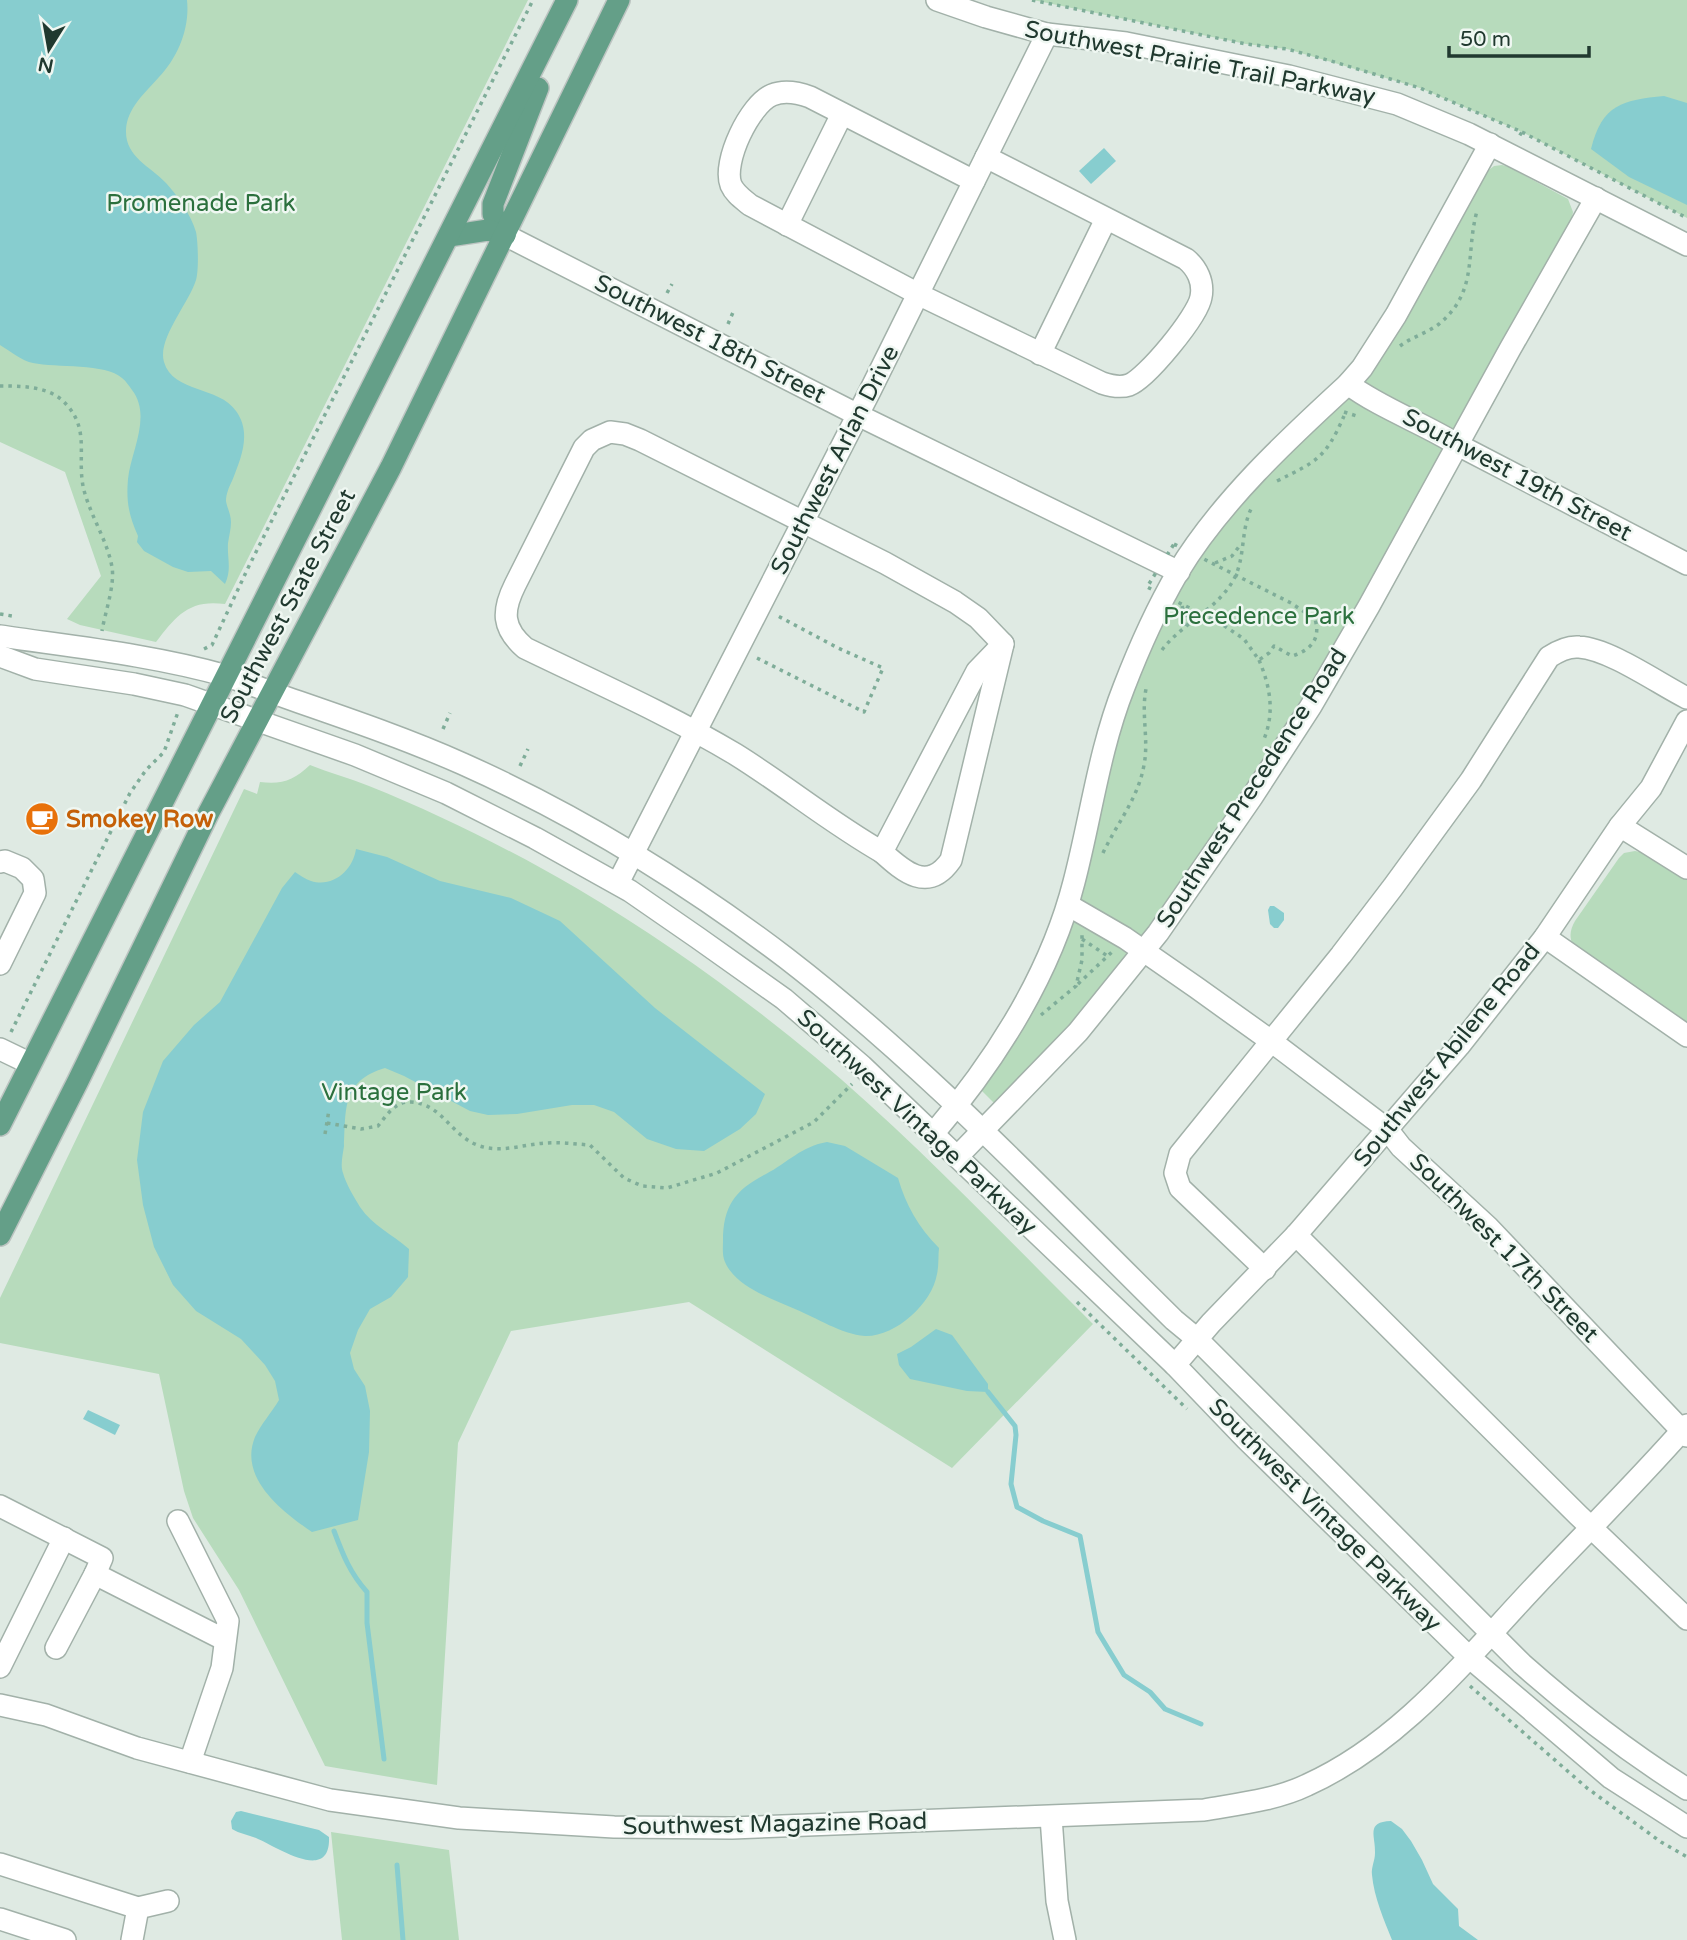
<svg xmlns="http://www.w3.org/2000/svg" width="1687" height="1940" viewBox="0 0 1687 1940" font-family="'Varela Round',sans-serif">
<rect width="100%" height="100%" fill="#dfeae3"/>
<!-- green -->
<g fill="#b7dbbc">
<path d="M 0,0 L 528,0 L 225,604 C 189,599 176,616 156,642 L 80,625 L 67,619 L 101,576 L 65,472 L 0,442 Z"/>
<path d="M 1033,0 L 1687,0 L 1687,218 L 1522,132 L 1420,88 L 1287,49 L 1246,44 Z"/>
<path d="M 1502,165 L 1509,167 L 1568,199 L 1573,212 L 1571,223 L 1304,703 L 1145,939 L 1088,1007 L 996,1105 L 980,1089 L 1009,1047 L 1122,716 L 1160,626 L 1205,548 L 1249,493 L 1297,445 L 1486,172 L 1494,166 Z"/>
<path d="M 310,765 C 329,773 350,778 369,786 C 441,815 511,850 578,889 C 661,938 740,995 815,1057 C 913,1139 1002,1234 1093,1324 L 952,1468 L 689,1302 L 511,1331 L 458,1443 L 437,1785 L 325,1766 L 239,1590 L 193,1518 L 184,1491 L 159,1374 L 0,1343 L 0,1298 L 244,789 L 257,794 L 260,782 C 282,785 294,780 310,765 Z"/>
<path d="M 1635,851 L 1645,853 L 1687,878 L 1687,1026 L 1573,946 C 1569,936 1570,930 1575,921 L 1619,858 L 1624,853 Z"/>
<path d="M 331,1832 L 449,1850 L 459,1940 L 342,1940 Z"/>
</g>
<!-- water -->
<g fill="#87cdcf">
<path d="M 0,0 L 187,0 C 190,28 178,57 159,77 C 145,93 127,108 126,130 C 125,157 150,166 166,183 C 178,196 191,215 196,232 C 198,242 199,270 196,280 C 189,303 157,339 164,362 C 173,393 219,386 236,411 C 252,433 241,458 232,481 C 229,487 226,494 226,501 C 227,508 231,514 231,522 C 231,529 229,536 228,543 C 227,558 232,569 225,584 L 211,571 L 188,572 L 173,567 L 144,551 L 137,542 L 138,536 C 129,516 126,502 128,479 C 131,451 152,416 132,390 C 129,386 126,381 122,378 C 106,363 56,368 33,363 C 22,361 10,351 0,345 Z"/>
<path d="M 1664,96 L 1687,103 L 1687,205 L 1629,177 L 1591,149 C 1602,104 1623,100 1664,96 Z"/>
<path d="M 1104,148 L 1116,161 L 1091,184 L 1079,171 Z"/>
<path d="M 356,849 L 387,857 L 440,881 L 511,898 L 560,921 L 655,1008 L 765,1094 L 756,1114 L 740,1129 L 704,1151 L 676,1149 L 647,1139 L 614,1112 L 594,1105 L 572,1105 L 517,1114 L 488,1115 L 470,1111 L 404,1076 L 385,1068 C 342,1081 346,1108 344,1146 C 343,1154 340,1165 343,1173 C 346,1184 354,1197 360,1207 C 373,1226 392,1234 409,1249 L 408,1277 L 391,1297 L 370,1309 L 358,1330 L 350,1353 L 354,1369 L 365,1386 L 370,1411 L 369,1452 L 358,1520 L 312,1532 C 283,1512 238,1478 255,1437 C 261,1424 272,1412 279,1400 L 275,1381 L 265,1365 L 241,1339 L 196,1311 L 173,1285 L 154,1247 L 143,1205 L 137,1160 L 143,1112 L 163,1061 L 194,1025 L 220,1002 L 282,888 L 295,872 C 300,875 305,879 311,881 C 333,888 353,870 356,849 Z"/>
<path d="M 1270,906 L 1274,906 L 1284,913 L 1284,920 L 1278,928 L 1274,928 L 1270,924 L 1268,910 Z"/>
<path d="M 827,1142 L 845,1146 L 898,1178 C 906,1205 918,1227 939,1248 C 938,1256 939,1266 937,1274 C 932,1304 895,1337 865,1336 C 841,1334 817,1318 795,1309 C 772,1299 736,1287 725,1262 C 722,1256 723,1247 723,1241 C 723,1206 735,1190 766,1174 C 787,1163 802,1146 827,1142 Z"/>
<path d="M 936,1329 L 952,1335 L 988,1384 L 988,1392 L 967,1391 L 910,1379 L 899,1365 L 897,1354 L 911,1347 Z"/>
<path d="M 88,1410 L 120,1425 L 115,1435 L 83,1419 Z"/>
<path d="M 241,1811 L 319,1830 L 329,1837 C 331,1884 277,1847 258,1839 C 250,1835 240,1834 232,1829 L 231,1821 L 236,1812 Z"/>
<path d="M 1391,1821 L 1402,1829 L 1411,1841 L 1422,1860 L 1433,1884 L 1458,1909 L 1459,1926 L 1478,1940 L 1392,1940 C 1384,1920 1374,1897 1372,1875 C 1371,1867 1375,1861 1375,1853 C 1376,1836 1365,1822 1391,1821 Z"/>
</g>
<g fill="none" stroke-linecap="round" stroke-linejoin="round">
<!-- stream -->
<g stroke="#87cdcf" stroke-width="5">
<path d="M 988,1392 L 1015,1426 L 1016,1435 L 1011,1484 L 1017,1507 L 1043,1521 L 1080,1536 L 1098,1632 L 1124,1675 L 1150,1692 L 1165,1709 L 1201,1724"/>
<path d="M 334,1531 C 343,1555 350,1573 367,1592 L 367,1623 L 384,1759"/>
<path d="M 397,1865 L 403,1940"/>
</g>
<!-- minor casing -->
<g stroke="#a2b1a9" stroke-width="24">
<g id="minor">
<path d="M 937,0 L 986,17 L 1047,34 L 1126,43 L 1289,76 L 1397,104 L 1469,134 L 1687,245"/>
<path d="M 974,181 L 810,97 C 799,93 784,90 772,95 C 750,104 722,162 731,185 C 735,194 743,199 750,205 L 926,298 L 1102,383 C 1111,386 1120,388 1129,385 C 1146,379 1198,316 1201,297 C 1204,282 1197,268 1186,259 L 986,157"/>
<path d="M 787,225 L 842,114"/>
<path d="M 505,235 L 866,419 L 1179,572"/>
<path d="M 1040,354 L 1106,219"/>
<path d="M 1348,384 C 1382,409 1423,423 1458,445 L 1687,564"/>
<path d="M 610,432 L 625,434 L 640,440 L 885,563 L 955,602 L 978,618 L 1003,644 L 977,671 L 882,852 C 831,823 785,785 735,754 C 668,714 595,682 525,648 C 502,628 502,611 515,585 L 584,448 L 592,440 Z"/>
<path d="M 0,636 C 75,647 153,655 227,676 C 251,684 275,694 299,702 C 354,721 409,740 463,764 C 577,815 686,882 786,958 C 926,1066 1048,1196 1174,1320 L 1197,1339 L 1522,1664 C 1574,1710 1628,1752 1687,1789"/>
<path d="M 0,656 L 35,669 L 134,684 L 185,695 L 355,755 L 446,793 L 535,838 L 630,891 L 698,938 L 784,999 L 862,1066 L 1175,1365 L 1246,1439 L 1469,1657 L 1611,1778 L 1687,1827"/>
<path d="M 1620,826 L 1687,868"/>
<path d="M 882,852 C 904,872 928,893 951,860 L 1003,644"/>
<path d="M 0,862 L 5,861 L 22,868 L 33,879 L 35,893 L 0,964"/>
<path d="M 618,883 L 870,391 L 1047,34"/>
<path d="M 1068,905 L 1125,938 L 1197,988 L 1271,1041 L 1387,1129 L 1401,1147 L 1488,1227 L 1687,1436"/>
<path d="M 1545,937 L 1687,1036"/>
<path d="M 0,1049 L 29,1063"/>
<path d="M 933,1134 C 995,1061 1050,976 1074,882 C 1091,817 1099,750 1124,687 C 1139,648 1157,608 1178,572 C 1220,502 1288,439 1348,384 L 1362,368 L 1396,315 L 1490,144"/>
<path d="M 957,1157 L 1078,1032 L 1158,933 L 1252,797 L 1311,706 L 1369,606 L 1510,349 L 1596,198"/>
<path d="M 1296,1235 L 1578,1515 L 1687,1619"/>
<path d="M 1265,1269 L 1180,1188 L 1175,1173 L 1180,1154 L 1341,955 L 1393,887 L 1471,780 L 1549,657 C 1558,651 1568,646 1579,647 C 1610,649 1659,684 1687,698"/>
<path d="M 1175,1365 L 1211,1323 L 1296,1235 L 1459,1046 L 1545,937 L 1620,826 L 1651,788 L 1687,721"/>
<path d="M 0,1506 L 102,1558 L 95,1574 L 225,1640"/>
<path d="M 178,1521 L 228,1621 L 222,1668 L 190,1762"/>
<path d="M 56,1648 L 95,1574"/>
<path d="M 0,1667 L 64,1538"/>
<path d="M 0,1705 L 46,1715 L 137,1748 L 330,1800 L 459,1818 L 614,1827 L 732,1828 L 1204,1810 C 1238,1804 1276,1800 1307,1785 C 1402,1742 1467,1658 1537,1584 C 1587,1531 1639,1480 1687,1425"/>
<path d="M 1051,1817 L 1057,1901 L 1065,1940"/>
<path d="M 0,1864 L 138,1908"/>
<path d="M 0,1919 L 65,1940"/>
<path d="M 132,1940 L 138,1908 L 168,1901"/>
</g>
</g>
<!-- major casing -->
<g stroke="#bcc4c1" stroke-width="24">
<g id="major">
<path d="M 505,235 L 493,214 L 493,204 L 538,88"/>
<path d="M 449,236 L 488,230 L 505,235"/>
<path d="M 0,1125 L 567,0"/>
<path d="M 0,1235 L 78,1081 L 208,814 L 391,467 L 619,0"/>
</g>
</g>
<!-- path -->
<g stroke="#7fad99" stroke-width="3.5" stroke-dasharray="3.5 5" stroke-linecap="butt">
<path d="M 1032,0 L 1246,44 L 1287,49 L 1331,61 L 1420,88 L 1522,132 L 1518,138"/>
<path d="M 1522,132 L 1687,218"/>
<path d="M 667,293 L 672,284"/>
<path d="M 728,324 L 734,310"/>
<path d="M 1400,346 C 1412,337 1427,333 1439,324 C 1479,291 1465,254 1477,211"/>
<path d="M 0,386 C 20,386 46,386 62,400 C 91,427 77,453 83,486 C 89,514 107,539 112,567 C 115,586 105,612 102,631"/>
<path d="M 1344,412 L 1360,417"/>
<path d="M 1277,481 C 1317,461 1325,459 1344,416"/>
<path d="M 1174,544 L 1291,603 L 1315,619 C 1321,639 1311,650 1292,656 L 1274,646 L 1269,653 L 1259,660 L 1244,639 L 1220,623 L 1147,587 Z"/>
<path d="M 1215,563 L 1232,556 L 1241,544"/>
<path d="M 1182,606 L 1186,619 L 1184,626"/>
<path d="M 0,614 L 12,616"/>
<path d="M 204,649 L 212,645 L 248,568 L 533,0"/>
<path d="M 1162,650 C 1183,622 1219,609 1235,577 C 1245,556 1241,530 1251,509"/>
<path d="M 757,658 L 864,712 L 883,668 L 838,648 L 778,616"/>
<path d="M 1259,660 C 1270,686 1275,712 1264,739"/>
<path d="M 443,729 L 450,713"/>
<path d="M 520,766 L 528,749"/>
<path d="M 1103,853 C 1117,823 1138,799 1144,765 C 1149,740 1141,714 1146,689"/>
<path d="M 1082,939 L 1109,957"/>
<path d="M 1078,984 L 1113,951"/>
<path d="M 1041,1015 L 1076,986 L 1082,960 L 1082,935"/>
<path d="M 11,1032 L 130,793 L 146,770 L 164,752 L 178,712"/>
<path d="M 327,1123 L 361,1129 L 378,1126 C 387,1115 395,1101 411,1102 C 442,1104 450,1134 477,1145 C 500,1154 524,1144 546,1143 C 561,1142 575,1144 590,1145 L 624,1178 L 642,1186 L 667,1188 L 717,1173 L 814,1122 L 852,1084"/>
<path d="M 325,1134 L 329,1110"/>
<path d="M 1077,1302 L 1187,1409"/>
<path d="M 1470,1686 L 1587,1788 L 1661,1842 L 1687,1857"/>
</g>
<!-- minor -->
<use href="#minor" stroke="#fff" stroke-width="21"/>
<!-- major -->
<use href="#major" stroke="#649f88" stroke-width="21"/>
</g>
<!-- icons -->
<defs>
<g id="cafe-disc" transform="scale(1.75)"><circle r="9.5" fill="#e8710a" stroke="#eff7f2"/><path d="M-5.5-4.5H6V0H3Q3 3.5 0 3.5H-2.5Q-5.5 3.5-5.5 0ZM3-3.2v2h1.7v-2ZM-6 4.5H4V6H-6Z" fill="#fff"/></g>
</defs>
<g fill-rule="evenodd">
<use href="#cafe-disc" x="42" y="819"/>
</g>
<g text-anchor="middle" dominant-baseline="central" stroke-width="5" stroke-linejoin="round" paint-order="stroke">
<!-- street labels -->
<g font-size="24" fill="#20392f" stroke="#eff7f2">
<text transform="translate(1200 63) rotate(11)">Southwest Prairie Trail Parkway</text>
<text transform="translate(710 339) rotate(27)">Southwest 18th Street</text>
<text transform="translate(835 460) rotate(-63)">Southwest Arlan Drive</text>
<text transform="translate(1517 475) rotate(28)">Southwest 19th Street</text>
<text transform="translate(288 606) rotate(-62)">Southwest State Street</text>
<text transform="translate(1252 788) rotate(-57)">Southwest Precedence Road</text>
<text transform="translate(1447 1055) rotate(-51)">Southwest Abilene Road</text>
<text transform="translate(917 1122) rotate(43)">Southwest Vintage Parkway</text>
<text transform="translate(1504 1248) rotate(45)">Southwest 17th Street</text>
<text transform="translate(1325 1515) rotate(45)">Southwest Vintage Parkway</text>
<text transform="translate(775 1824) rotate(-1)">Southwest Magazine Road</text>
</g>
<!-- park labels -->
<g font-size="24" fill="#2b703d" stroke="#eff7f2">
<text x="201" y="203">Promenade Park</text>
<text x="1259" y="616">Precedence Park</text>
<text x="394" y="1092">Vintage Park</text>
</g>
<!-- food labels -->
<g font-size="24" font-weight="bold" fill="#c56008" stroke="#eff7f2" text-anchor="start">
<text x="66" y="819">Smokey Row</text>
</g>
</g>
<!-- north arrow -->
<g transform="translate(49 49) rotate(191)" stroke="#eff7f2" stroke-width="5" paint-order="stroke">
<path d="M0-5L12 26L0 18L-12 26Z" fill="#20392f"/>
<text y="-10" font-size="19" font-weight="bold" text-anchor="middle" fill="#20392f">N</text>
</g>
<!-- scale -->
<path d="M1449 46v10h140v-10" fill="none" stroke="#20392f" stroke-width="3.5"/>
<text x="1460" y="46" font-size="21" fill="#20392f" stroke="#eff7f2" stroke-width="5" paint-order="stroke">50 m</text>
</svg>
